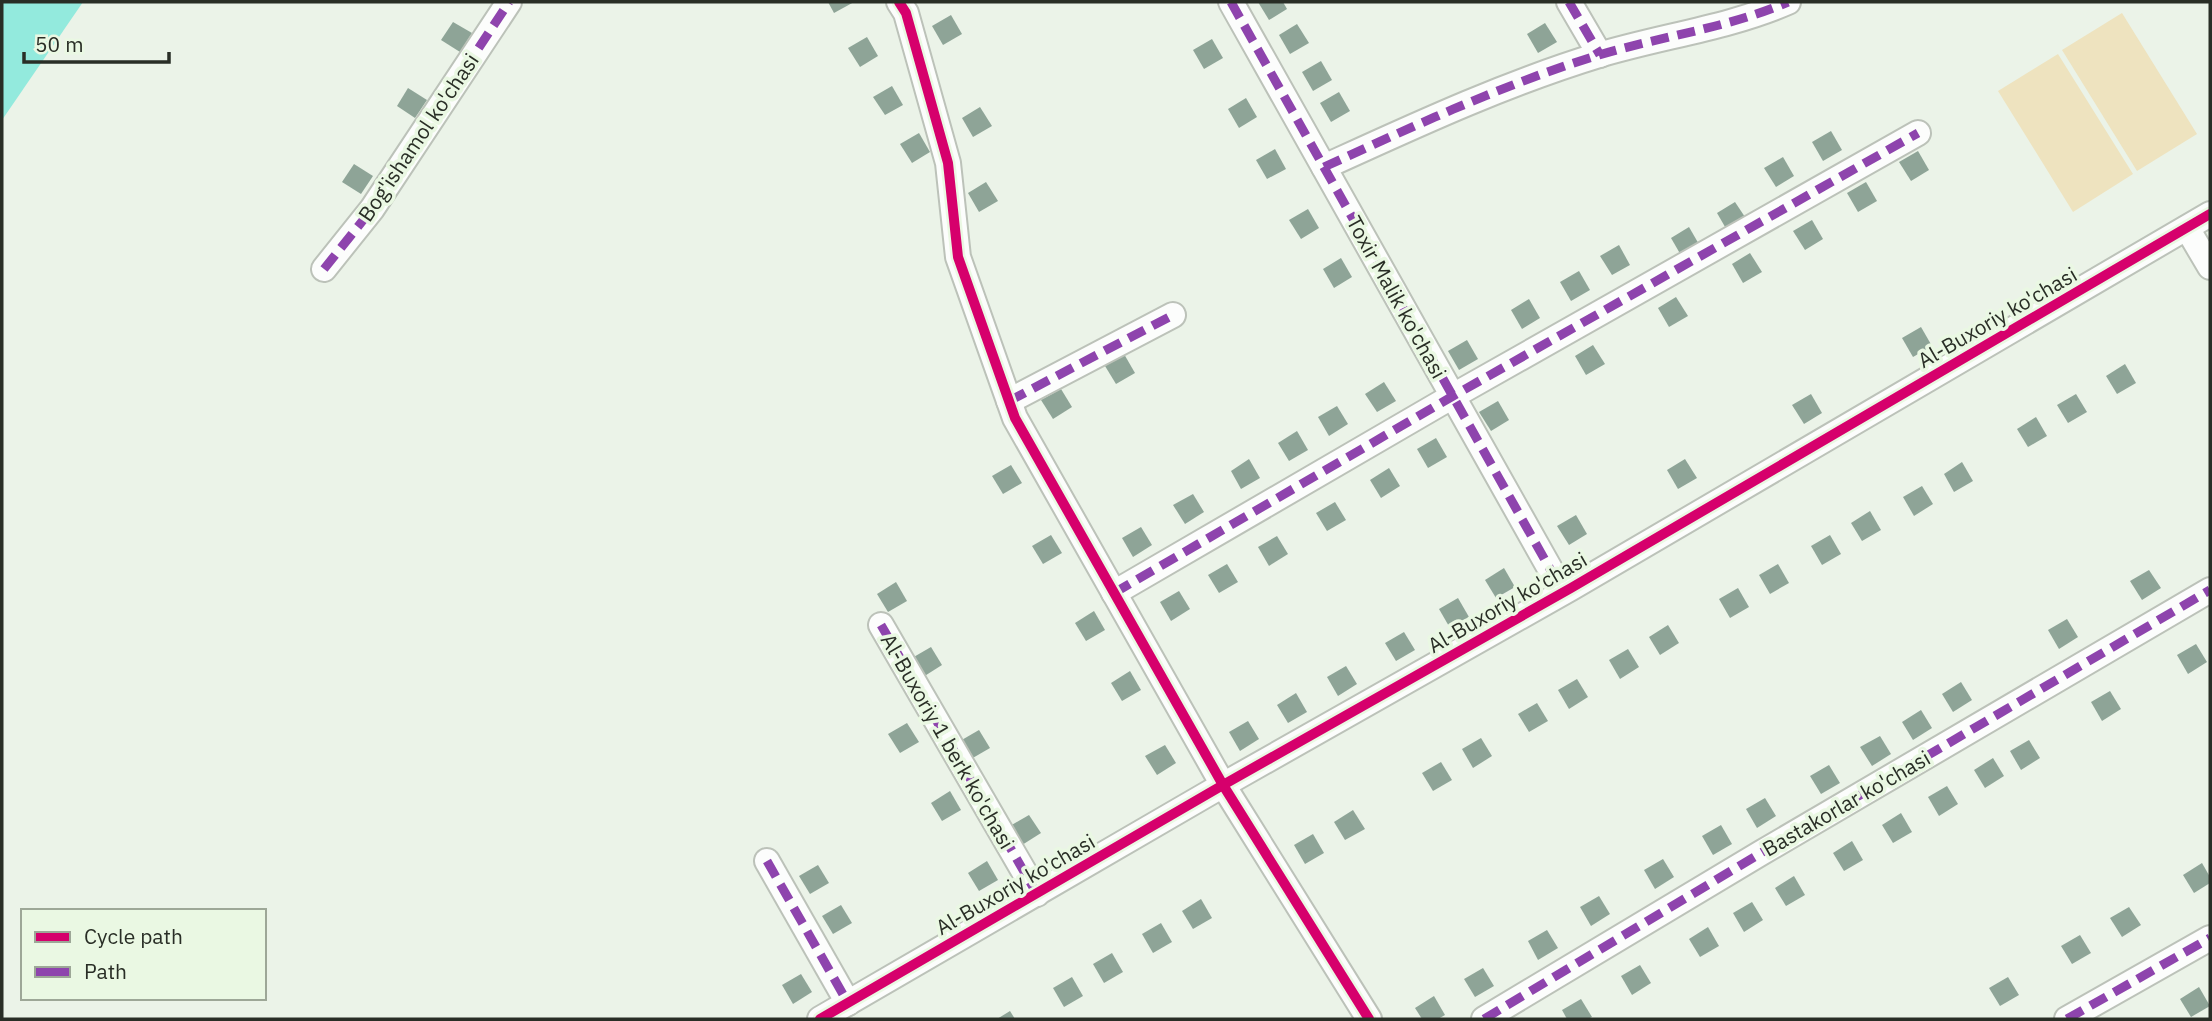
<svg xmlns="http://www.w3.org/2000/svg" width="2212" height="1021" viewBox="0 0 2212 1021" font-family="'IBM Plex Sans',sans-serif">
<rect width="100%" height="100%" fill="#ebf3e8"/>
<!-- green -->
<g fill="#eee3bf">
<path d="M 2122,13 L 2197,134 L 2137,171 L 2062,50 Z"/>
<path d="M 2058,54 L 2133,174 L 2073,212 L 1998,91 Z"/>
</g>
<!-- water -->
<path fill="#93eadd" d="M 2,2 L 83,2 L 2,120 Z"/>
<!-- building -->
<g fill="#8ea497">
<path d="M 828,2 L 854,2 L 834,13 Z"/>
<path d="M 1258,2 L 1283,2 L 1287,9 L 1269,20 Z"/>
<path d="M 951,15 L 962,34 L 943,45 L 932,26 Z"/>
<path d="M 453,22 L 472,33 L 460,52 L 441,40 Z"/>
<path d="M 1545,23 L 1557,42 L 1538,53 L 1527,34 Z"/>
<path d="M 1297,24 L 1309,43 L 1290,54 L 1279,35 Z"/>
<path d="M 867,37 L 878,56 L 860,67 L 848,48 Z"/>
<path d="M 1212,39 L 1223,58 L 1204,69 L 1193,50 Z"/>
<path d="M 1321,61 L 1332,80 L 1313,91 L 1302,72 Z"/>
<path d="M 892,86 L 903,105 L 885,115 L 873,97 Z"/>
<path d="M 408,88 L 427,100 L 415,118 L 397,106 Z"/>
<path d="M 1339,92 L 1350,111 L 1331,122 L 1320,103 Z"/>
<path d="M 1246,98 L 1257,117 L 1239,128 L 1228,109 Z"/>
<path d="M 980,107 L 992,126 L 973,137 L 962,118 Z"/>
<path d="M 1831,131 L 1842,150 L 1823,161 L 1812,142 Z"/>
<path d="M 919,133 L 930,152 L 912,163 L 900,144 Z"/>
<path d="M 1275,149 L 1286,169 L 1267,179 L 1256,160 Z"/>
<path d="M 1918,151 L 1929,170 L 1911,181 L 1899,162 Z"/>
<path d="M 1783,157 L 1794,176 L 1776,187 L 1764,168 Z"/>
<path d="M 354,164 L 373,176 L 361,194 L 342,182 Z"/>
<path d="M 986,182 L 998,201 L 979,212 L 968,193 Z"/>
<path d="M 1866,182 L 1877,201 L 1858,212 L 1847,193 Z"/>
<path d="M 1735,202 L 1747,220 L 1728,232 L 1717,213 Z"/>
<path d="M 1308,209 L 1319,228 L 1301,239 L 1289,220 Z"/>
<path d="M 1812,220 L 1823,239 L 1805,250 L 1793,231 Z"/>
<path d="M 1689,227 L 1700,246 L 1682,257 L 1671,238 Z"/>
<path d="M 1619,245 L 1630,265 L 1612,275 L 1600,256 Z"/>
<path d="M 1750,253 L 1762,272 L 1743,283 L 1732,264 Z"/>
<path d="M 1341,258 L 1352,277 L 1334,288 L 1323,269 Z"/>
<path d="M 1579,271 L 1590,290 L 1571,301 L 1560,282 Z"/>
<path d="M 1676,297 L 1688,316 L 1669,327 L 1658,308 Z"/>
<path d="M 1529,299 L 1540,318 L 1522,329 L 1511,310 Z"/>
<path d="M 1921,327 L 1932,346 L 1913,357 L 1902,338 Z"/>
<path d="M 1467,340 L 1478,359 L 1459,370 L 1448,351 Z"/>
<path d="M 1593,345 L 1605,364 L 1586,375 L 1575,356 Z"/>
<path d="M 1124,354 L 1135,373 L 1116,384 L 1105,366 Z"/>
<path d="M 2125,364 L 2136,383 L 2117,394 L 2106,376 Z"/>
<path d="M 1384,382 L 1396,401 L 1377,412 L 1365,394 Z"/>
<path d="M 1061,389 L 1072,407 L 1053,419 L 1041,400 Z"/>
<path d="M 1811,394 L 1822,413 L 1804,424 L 1792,405 Z"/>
<path d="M 2076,394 L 2087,412 L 2068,423 L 2057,405 Z"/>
<path d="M 1498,401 L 1509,420 L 1491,431 L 1479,412 Z"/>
<path d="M 1337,406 L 1348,424 L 1329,436 L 1318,417 Z"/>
<path d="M 2036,417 L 2047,436 L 2028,447 L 2017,429 Z"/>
<path d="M 1297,431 L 1308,450 L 1289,461 L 1278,443 Z"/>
<path d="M 1436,438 L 1447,457 L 1428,468 L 1417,449 Z"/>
<path d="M 1249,459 L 1260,478 L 1241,489 L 1231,471 Z"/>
<path d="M 1685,459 L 1697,478 L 1678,489 L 1667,470 Z"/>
<path d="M 1962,462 L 1973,481 L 1954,492 L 1944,474 Z"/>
<path d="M 1011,465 L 1022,483 L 1003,494 L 992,476 Z"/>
<path d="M 1389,468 L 1400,486 L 1381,498 L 1370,480 Z"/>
<path d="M 1922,486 L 1933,504 L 1914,516 L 1903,497 Z"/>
<path d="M 1193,494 L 1204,512 L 1185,524 L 1173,505 Z"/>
<path d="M 1335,502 L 1346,520 L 1327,531 L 1316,513 Z"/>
<path d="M 1870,511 L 1881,530 L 1862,541 L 1851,523 Z"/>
<path d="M 1576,515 L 1587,534 L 1569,545 L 1557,526 Z"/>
<path d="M 1141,527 L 1152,545 L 1133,557 L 1122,538 Z"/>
<path d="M 1051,535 L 1062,553 L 1043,564 L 1032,546 Z"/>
<path d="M 1830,535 L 1841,554 L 1822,565 L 1811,546 Z"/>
<path d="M 1277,536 L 1288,554 L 1269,566 L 1258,547 Z"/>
<path d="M 1227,564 L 1238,582 L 1219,593 L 1208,575 Z"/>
<path d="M 1778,564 L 1789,583 L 1770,594 L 1759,575 Z"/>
<path d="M 1504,568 L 1515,587 L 1496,598 L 1485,580 Z"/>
<path d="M 2149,570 L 2161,588 L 2142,600 L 2130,581 Z"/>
<path d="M 896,582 L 907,601 L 888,612 L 877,594 Z"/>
<path d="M 1738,588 L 1749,607 L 1730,618 L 1719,599 Z"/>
<path d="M 1179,591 L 1190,609 L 1171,621 L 1160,602 Z"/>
<path d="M 1458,598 L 1469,617 L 1450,628 L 1439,609 Z"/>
<path d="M 1094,611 L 1105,630 L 1086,641 L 1075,623 Z"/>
<path d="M 2067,619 L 2078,637 L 2059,649 L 2048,630 Z"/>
<path d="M 1668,625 L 1679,643 L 1660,655 L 1649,637 Z"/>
<path d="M 1404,632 L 1415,650 L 1396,661 L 1385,643 Z"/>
<path d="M 2196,644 L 2207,662 L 2188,674 L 2177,655 Z"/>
<path d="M 931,647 L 942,665 L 923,677 L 912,658 Z"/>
<path d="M 1628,649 L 1639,667 L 1620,679 L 1609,660 Z"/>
<path d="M 1346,666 L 1357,684 L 1338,696 L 1327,677 Z"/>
<path d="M 1130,671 L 1141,690 L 1122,701 L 1111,683 Z"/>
<path d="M 1577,679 L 1588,697 L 1569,709 L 1558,690 Z"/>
<path d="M 1961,682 L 1972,700 L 1953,712 L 1942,694 Z"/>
<path d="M 2110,691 L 2121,709 L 2102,721 L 2091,702 Z"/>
<path d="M 1296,693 L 1307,712 L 1288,723 L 1277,705 Z"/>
<path d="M 1537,703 L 1548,721 L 1529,732 L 1518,714 Z"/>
<path d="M 1921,710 L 1932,728 L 1913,740 L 1902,722 Z"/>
<path d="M 1248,721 L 1259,739 L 1240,751 L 1229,732 Z"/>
<path d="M 907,723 L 919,742 L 900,753 L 888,734 Z"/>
<path d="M 979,730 L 990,748 L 971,759 L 960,741 Z"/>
<path d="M 1880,736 L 1891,754 L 1872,766 L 1860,747 Z"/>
<path d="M 1481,738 L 1492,756 L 1473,768 L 1462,749 Z"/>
<path d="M 2029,740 L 2040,758 L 2021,770 L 2010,751 Z"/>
<path d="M 1165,745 L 1176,763 L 1157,775 L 1145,756 Z"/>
<path d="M 1993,758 L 2004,776 L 1985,788 L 1974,770 Z"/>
<path d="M 1441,762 L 1452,780 L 1433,791 L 1422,773 Z"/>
<path d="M 1829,765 L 1840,783 L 1821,794 L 1810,776 Z"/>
<path d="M 1947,786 L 1958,804 L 1939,816 L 1928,797 Z"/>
<path d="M 950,791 L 961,810 L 942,821 L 931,803 Z"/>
<path d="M 1765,798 L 1776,816 L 1757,828 L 1746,809 Z"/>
<path d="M 1353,810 L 1365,829 L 1345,840 L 1334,822 Z"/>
<path d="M 1901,813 L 1912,832 L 1893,843 L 1882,825 Z"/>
<path d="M 1029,815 L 1041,833 L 1022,845 L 1010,826 Z"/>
<path d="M 1721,825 L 1732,844 L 1713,855 L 1702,836 Z"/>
<path d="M 1313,834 L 1324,853 L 1305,864 L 1294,845 Z"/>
<path d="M 1852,841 L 1863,860 L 1844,871 L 1833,853 Z"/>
<path d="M 1663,859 L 1674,877 L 1655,889 L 1644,870 Z"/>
<path d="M 987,861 L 998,880 L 979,891 L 968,873 Z"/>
<path d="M 2202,863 L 2210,877 L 2210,883 L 2194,893 L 2183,875 Z"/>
<path d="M 818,865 L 829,883 L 810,894 L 799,876 Z"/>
<path d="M 1794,876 L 1805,895 L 1786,906 L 1775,888 Z"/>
<path d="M 1599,896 L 1610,914 L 1591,926 L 1580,907 Z"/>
<path d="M 1201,899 L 1212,918 L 1193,929 L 1182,911 Z"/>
<path d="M 1752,902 L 1763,920 L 1744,932 L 1733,913 Z"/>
<path d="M 841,905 L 852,923 L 833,934 L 822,916 Z"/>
<path d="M 2129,907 L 2141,925 L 2122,937 L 2110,918 Z"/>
<path d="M 1161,923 L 1172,942 L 1153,953 L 1142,934 Z"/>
<path d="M 1708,927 L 1719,946 L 1700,957 L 1689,939 Z"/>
<path d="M 1547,930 L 1558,948 L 1538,960 L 1528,941 Z"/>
<path d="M 2080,935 L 2091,953 L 2072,964 L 2061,946 Z"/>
<path d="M 1112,953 L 1123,972 L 1104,983 L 1093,964 Z"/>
<path d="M 1640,965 L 1651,983 L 1632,995 L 1621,976 Z"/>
<path d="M 1483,968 L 1494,986 L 1475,997 L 1464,979 Z"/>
<path d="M 801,974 L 812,992 L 793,1004 L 782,985 Z"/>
<path d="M 1072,977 L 1083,996 L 1064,1007 L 1053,988 Z"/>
<path d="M 2008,977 L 2019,995 L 2000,1006 L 1989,988 Z"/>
<path d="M 2199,987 L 2210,1006 L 2191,1017 L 2180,999 Z"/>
<path d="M 1434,996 L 1445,1015 L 1438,1019 L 1422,1019 L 1415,1008 Z"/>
<path d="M 1581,999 L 1592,1017 L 1588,1019 L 1567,1019 L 1562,1010 Z"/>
<path d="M 1010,1011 L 1015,1019 L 997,1019 Z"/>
</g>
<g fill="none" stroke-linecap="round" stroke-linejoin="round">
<!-- minor casing -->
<g stroke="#bcc2b9" stroke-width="28">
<g id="minor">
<path d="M 899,2 L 906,13 L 948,163 L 958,257 L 1015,418 L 1223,785 L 1369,1019"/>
<path d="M 1231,2 L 1563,592"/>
<path d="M 1569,2 L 1600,55"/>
<path d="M 1324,167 C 1414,126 1504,84 1599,55 C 1662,36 1728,28 1788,2"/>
<path d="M 2187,228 L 2210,267"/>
<path d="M 324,269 L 372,209 L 509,2"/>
<path d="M 1009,401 L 1173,315"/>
<path d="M 1114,593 L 1453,396 L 1918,133"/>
<path d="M 881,625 L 1037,894"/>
<path d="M 767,861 L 848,1003"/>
<path d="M 820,1019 L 1223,785 L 1571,588 L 2210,214"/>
<path d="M 1484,1019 L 1761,853 L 2210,590"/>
<path d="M 2067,1019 L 2210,938"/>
</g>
</g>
<!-- minor -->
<use href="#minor" stroke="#fcfdfc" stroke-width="24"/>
<!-- quiet -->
<g stroke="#8e44ad" stroke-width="9" stroke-dasharray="18 9" stroke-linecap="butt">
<path d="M 1231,2 L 1563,592"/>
<path d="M 1569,2 L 1600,55"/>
<path d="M 1324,167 C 1414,126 1504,84 1599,55 C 1662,36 1728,28 1788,2"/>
<path d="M 324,269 L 372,209 L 509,2"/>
<path d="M 1009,401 L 1173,315"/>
<path d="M 1114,593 L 1453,396 L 1918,133"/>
<path d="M 881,625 L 1037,894"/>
<path d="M 767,861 L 848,1003"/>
<path d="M 1484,1019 L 1761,853 L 2210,590"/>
<path d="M 2067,1019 L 2210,938"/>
</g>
<!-- cycleway casing -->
<g stroke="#eaf8e3" stroke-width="15">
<g id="cycleway">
<path d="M 899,2 L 906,13 L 948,163 L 958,257 L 1015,418 L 1223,785 L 1369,1019"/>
<path d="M 820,1019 L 1223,785 L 1571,588 L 2210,214"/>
</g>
</g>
<!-- cycleway -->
<use href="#cycleway" stroke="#d6006c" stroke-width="10"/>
</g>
<g text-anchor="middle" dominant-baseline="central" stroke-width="7" stroke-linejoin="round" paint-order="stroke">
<!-- street labels -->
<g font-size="21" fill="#292e26" stroke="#eaf8e3">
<text transform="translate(418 137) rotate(-56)">Bog'ishamol ko'chasi</text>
<text transform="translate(1397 297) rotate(61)">Toxir Malik ko'chasi</text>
<text transform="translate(1997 317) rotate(-30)">Al-Buxoriy ko'chasi</text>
<text transform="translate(1507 602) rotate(-30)">Al-Buxoriy ko'chasi</text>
<text transform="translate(948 741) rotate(60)">Al-Buxoriy 1 berk ko'chasi</text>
<text transform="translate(1846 803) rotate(-30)">Bastakorlar ko'chasi</text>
<text transform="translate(1015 884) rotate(-30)">Al-Buxoriy ko'chasi</text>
</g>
</g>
<!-- border -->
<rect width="2212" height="1021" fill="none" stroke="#292e26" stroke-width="7"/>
<!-- legend -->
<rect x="21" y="909" width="245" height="91" fill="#eaf8e3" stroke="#9da797" stroke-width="2"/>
<rect x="35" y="932" width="35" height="10" fill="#d6006c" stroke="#9da797" stroke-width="2"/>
<text x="84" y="944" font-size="21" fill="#292e26">Cycle path</text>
<rect x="35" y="967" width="35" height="10" fill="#8e44ad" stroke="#9da797" stroke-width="2"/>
<text x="84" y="979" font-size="21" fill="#292e26">Path</text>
<!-- scale -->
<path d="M24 52v10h145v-10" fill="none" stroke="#292e26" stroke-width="3.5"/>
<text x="35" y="52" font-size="21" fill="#292e26" stroke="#eaf8e3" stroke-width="5" paint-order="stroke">50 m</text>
</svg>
